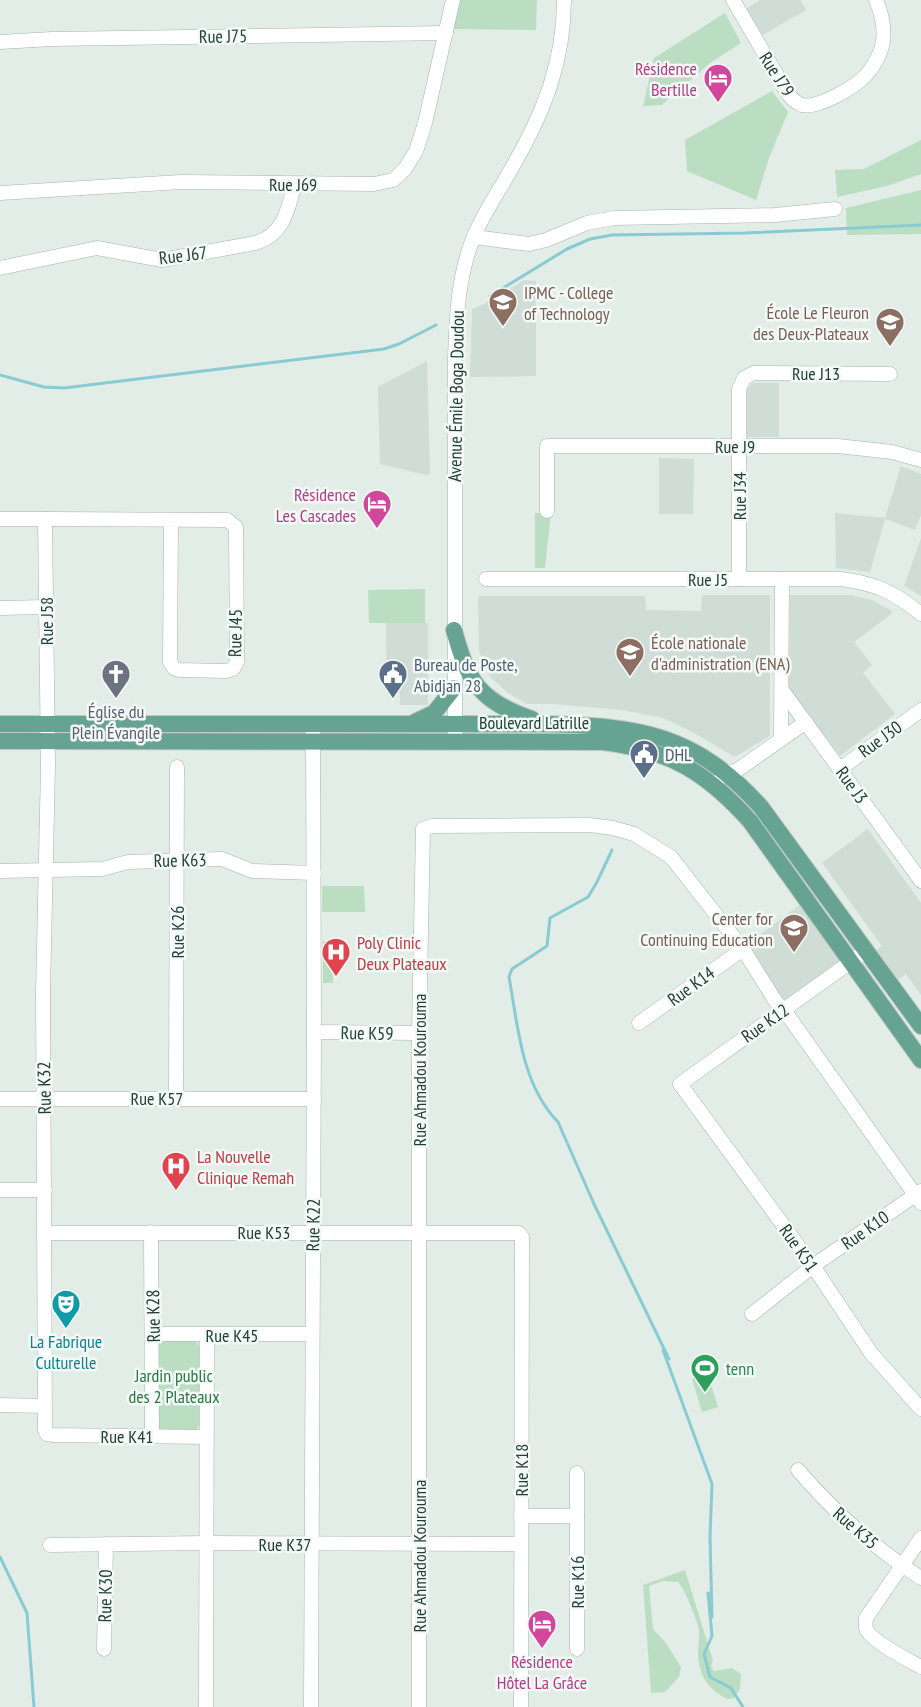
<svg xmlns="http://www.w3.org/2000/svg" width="921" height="1707" viewBox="0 0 921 1707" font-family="'PT Sans Narrow',sans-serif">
<rect width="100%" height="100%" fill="#e2ede7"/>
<!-- built -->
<g fill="#d0dcd6">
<path d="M 760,0 L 800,0 L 806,10 L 761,36 L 746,9 Z"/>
<path d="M 524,280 L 536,281 L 536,376 L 470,377 L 472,309 L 482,305 Z"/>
<path d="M 427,361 L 430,474 L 426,475 L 380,464 L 378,387 Z"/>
<path d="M 753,383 L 779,383 L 779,437 L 747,437 L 747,389 Z"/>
<path d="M 659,458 L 694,459 L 693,514 L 659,514 Z"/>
<path d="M 901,466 L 921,474 L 921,515 L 915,530 L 885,519 L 870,572 L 836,568 L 835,513 L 885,518 Z"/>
<path d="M 921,538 L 921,596 L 904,586 Z"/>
<path d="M 702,595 L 770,595 L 770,736 L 735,757 L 694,733 L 663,718 L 622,710 L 553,704 L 527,704 L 508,693 L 491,678 L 479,651 L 478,596 L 645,596 L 646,610 L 701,611 Z"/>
<path d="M 790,595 L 851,595 L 872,600 L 892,611 L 890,615 L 854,642 L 872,665 L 863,673 L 895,714 L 840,756 L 789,688 Z"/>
<path d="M 386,623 L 428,623 L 428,705 L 400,705 L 400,693 L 387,694 Z"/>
<path d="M 868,829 L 921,903 L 921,995 L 906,974 L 898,980 L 877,950 L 882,946 L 822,863 Z"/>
<path d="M 801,904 L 843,961 L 784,1002 L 745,946 Z"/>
</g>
<!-- green -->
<g fill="#bbdec2">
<path d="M 457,0 L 537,0 L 536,30 L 452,29 Z"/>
<path d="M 725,13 L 741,43 L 710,63 L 662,105 L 643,106 L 654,58 Z"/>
<path d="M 772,91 L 788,112 L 769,158 L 756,200 L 687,171 L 685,140 Z"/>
<path d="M 921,140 L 921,174 L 887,186 L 837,197 L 835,170 L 864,169 Z"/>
<path d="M 921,190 L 921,234 L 847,235 L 846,208 Z"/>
<path d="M 535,513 L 551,513 L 545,568 L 535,568 Z"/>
<path d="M 425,589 L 425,623 L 369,623 L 368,590 Z"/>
<path d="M 322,886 L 364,886 L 365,912 L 322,912 Z"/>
<rect x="323" y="941" width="10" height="42"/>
<path d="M 194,1340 L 198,1343 L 199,1348 L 199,1425 L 196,1431 L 156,1432 L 153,1341 Z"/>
<path d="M 708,1375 L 718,1407 L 702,1412 L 692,1379 Z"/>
<path d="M 685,1570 L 713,1661 L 711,1666 L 714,1671 L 732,1668 L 741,1674 L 740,1689 L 734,1698 L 727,1699 C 708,1689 699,1676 698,1654 C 698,1646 700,1637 699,1630 C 696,1618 686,1591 678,1582 L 663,1581 L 649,1586 L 653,1629 L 666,1643 L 681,1667 L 679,1677 L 665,1692 L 651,1693 L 643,1585 Z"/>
</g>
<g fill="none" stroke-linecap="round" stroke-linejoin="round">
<!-- stream -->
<g stroke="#89cbd2" stroke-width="3">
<path d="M 490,296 L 567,249 L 590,239 L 612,235 L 745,233 L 921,225"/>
<path d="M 0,375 L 44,387 L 64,388 L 384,349 L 399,344 L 436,325"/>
<path d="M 612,850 L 597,882 L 588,897 L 550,918 L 547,946 L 512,969 L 509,977 C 518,1026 521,1084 558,1122 L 594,1204 L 669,1359 L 663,1350 L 712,1484 L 710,1537 L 712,1617 L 708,1593 L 712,1636 L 704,1654 L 710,1677 L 731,1688 L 743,1707"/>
<path d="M 0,1557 L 27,1613 L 34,1707"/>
</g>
<!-- minor casing -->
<g stroke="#a5b5ae" stroke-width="15">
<g id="minor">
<path d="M 733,0 L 788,94 C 792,99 796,103 802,105 C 818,109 857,86 867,74 C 874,66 882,51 883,41 C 885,28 881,11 876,0"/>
<path d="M 0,42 L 52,39 L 446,33"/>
<path d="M 0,193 L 181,182 L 374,184 L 393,180 L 405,169 L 416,151 L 425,123 L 453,0"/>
<path d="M 474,237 L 529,244 L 546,240 L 587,223 L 614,218 L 775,215 L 835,209"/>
<path d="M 0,268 L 97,248 L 162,260 L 256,243 C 285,233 287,211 295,184"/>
<path d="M 547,511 L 547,446 L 838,446 L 892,452 L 921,460"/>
<path d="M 0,519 L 52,519 L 227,520 L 236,527 L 237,662 L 233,669 L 226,671 L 179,670 L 174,668 L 170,662 L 171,520"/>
<path d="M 45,519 L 48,766 L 43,992 L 45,1430 L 47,1434 L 52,1435 L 206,1437"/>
<path d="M 486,579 L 840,579 C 875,583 894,592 921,614"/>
<path d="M 739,579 L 739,389 L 744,378 L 754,373 L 890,374"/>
<path d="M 0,608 L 46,607"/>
<path d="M 782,690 L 921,881"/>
<path d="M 455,734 L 455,361 C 456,319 458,275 474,236 C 485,210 501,188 514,164 C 544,112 564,61 564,0"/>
<path d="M 781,740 L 782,579"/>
<path d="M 840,769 L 921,710"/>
<path d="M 721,777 L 725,772 L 736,771 L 806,722"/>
<path d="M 0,871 L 102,869 L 128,862 L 222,859 L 252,871 L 314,873"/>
<path d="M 866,951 L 680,1084 L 813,1266 L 871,1353 L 921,1409"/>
<path d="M 639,1023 L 743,949"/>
<path d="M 314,1032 L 419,1033"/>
<path d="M 176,1098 L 177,767"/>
<path d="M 0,1099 L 314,1099"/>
<path d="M 0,1190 L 45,1190"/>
<path d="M 151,1232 L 152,1436"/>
<path d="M 45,1233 L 519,1233 L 522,1237 L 521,1707"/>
<path d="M 752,1314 L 813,1266 L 921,1191"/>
<path d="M 153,1334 L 312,1334"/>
<path d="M 0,1405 L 44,1406"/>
<path d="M 798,1470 C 834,1512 874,1548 921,1578"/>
<path d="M 577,1473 L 577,1649"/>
<path d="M 521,1516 L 577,1516"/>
<path d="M 921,1538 L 866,1618 C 866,1620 865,1626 866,1628 C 869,1640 910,1661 921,1667"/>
<path d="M 50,1545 L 206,1543 L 521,1544"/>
<path d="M 104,1649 L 106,1544"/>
<path d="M 206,1707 L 207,1335"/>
<path d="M 311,1707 L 314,1032 L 313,723"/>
<path d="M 419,1707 L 419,1033 L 423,829 L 432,826 L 590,825 L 613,828 L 634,834 L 671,857 L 743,949 L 776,1002 L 784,1010 L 921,1203"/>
</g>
</g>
<!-- major casing -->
<g stroke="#c1c9c6" stroke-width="18">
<g id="major">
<path d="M 454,630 C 468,682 479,701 532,719"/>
<path d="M 415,722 L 434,713 L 454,688"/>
<path d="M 0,724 L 544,724 C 639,726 694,733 761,807 L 921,1026"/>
<path d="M 0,741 L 603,742 C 670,750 706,772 750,821 L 921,1060"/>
</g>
</g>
<!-- minor -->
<use href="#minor" stroke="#fff" stroke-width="14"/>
<!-- major -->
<use href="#major" stroke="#66a390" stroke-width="16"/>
</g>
<!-- icons -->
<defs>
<g id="hotel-pin" transform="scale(1.5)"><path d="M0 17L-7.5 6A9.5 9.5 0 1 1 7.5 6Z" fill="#d1479c" stroke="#f3f9f6"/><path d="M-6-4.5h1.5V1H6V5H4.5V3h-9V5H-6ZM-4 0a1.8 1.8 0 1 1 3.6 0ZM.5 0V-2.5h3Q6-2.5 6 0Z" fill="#fff"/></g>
<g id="university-pin" transform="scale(1.5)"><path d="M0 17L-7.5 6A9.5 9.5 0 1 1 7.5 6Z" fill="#8d6e63" stroke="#f3f9f6"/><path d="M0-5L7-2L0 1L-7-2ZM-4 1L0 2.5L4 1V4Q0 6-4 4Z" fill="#fff"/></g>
<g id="school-pin" transform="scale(1.5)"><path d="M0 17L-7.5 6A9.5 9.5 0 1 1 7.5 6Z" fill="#8d6e63" stroke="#f3f9f6"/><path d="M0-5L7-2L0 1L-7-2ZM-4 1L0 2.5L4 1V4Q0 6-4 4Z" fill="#fff"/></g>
<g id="church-pin" transform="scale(1.5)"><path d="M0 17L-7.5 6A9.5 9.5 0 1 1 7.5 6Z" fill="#6b7280" stroke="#f3f9f6"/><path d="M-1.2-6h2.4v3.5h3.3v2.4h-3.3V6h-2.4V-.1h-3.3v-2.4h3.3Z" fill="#fff"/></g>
<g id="civic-pin" transform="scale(1.5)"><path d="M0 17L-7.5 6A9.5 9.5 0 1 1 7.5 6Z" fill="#5c6f8a" stroke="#f3f9f6"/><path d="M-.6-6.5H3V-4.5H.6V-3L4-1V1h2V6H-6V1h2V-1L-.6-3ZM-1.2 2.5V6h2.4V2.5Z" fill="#fff"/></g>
<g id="hospital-pin" transform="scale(1.5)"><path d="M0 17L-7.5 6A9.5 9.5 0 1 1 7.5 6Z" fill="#e0444e" stroke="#f3f9f6"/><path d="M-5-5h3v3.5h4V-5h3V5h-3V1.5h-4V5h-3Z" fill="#fff"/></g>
<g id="theatre-pin" transform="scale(1.5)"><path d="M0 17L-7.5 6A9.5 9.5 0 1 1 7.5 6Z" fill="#0f9aa8" stroke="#f3f9f6"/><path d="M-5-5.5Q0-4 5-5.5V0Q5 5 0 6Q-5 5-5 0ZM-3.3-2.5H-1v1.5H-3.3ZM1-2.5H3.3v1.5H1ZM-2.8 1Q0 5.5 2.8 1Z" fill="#fff"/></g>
<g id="stadium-pin" transform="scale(1.5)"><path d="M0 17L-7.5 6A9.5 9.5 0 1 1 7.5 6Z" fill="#2e9e5b" stroke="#f3f9f6"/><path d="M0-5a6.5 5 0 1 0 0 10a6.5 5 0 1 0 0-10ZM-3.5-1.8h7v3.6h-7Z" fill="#fff"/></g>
</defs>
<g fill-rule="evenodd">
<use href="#hotel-pin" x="718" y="78"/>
<use href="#university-pin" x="503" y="302"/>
<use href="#school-pin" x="890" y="322"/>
<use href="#hotel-pin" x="377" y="504"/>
<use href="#university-pin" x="630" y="652"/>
<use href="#church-pin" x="116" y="674"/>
<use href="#civic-pin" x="393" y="674"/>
<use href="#civic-pin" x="644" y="754"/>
<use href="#university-pin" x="794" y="928"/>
<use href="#hospital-pin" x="336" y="952"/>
<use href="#hospital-pin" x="176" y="1166"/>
<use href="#theatre-pin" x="66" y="1304"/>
<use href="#stadium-pin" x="705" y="1368"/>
<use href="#hotel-pin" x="542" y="1624"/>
</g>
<g text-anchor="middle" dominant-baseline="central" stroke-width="5" stroke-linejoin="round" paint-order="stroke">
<!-- street labels -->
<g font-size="18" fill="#223e35" stroke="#f3f9f6">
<text transform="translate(223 36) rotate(-1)">Rue J75</text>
<text transform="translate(777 74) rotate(57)">Rue J79</text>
<text x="293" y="184">Rue J69</text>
<text transform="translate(183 255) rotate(-7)">Rue J67</text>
<text x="816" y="373">Rue J13</text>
<text transform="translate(456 396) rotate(-89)">Avenue Émile Boga Doudou</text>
<text x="735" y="446">Rue J9</text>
<text transform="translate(739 496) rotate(-90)">Rue J34</text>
<text x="708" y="579">Rue J5</text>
<text transform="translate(46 621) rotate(-90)">Rue J58</text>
<text transform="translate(235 633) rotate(-89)">Rue J45</text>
<text x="534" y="722">Boulevard Latrille</text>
<text transform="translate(880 739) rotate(-36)">Rue J30</text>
<text transform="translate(852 785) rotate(54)">Rue J3</text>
<text transform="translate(180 860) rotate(-1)">Rue K63</text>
<text transform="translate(177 932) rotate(-90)">Rue K26</text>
<text transform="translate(691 986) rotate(-36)">Rue K14</text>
<text transform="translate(765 1023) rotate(-35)">Rue K12</text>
<text transform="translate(367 1033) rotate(1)">Rue K59</text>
<text transform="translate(419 1070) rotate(-90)">Rue Ahmadou Kourouma</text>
<text transform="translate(44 1088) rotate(-91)">Rue K32</text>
<text x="157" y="1098">Rue K57</text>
<text transform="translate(313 1225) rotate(-89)">Rue K22</text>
<text transform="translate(865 1230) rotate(-35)">Rue K10</text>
<text x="264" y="1232">Rue K53</text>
<text transform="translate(799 1248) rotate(55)">Rue K51</text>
<text transform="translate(153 1316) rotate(-91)">Rue K28</text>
<text x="232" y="1335">Rue K45</text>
<text x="127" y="1436">Rue K41</text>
<text transform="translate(521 1470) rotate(-90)">Rue K18</text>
<text transform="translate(856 1528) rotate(41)">Rue K35</text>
<text x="285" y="1544">Rue K37</text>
<text transform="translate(419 1556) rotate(-90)">Rue Ahmadou Kourouma</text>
<text transform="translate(577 1582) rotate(-90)">Rue K16</text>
<text transform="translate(105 1596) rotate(-89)">Rue K30</text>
</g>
<!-- hotel labels -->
<g font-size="18" fill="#b23c85" stroke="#f3f9f6" text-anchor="end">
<text x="697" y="68">Résidence<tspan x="697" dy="21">Bertille</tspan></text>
<text x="356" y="494">Résidence<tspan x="356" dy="21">Les Cascades</tspan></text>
<text x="542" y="1661" text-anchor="middle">Résidence<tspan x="542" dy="21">Hôtel La Grâce</tspan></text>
</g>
<!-- education labels -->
<g font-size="18" fill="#785e54" stroke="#f3f9f6" text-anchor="start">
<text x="524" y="292">IPMC - College<tspan x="524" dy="21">of Technology</tspan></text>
<text x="869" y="312" text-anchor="end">École Le Fleuron<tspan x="869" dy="21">des Deux-Plateaux</tspan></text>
<text x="651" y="642">École nationale<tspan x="651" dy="21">d'administration (ENA)</tspan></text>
<text x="773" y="918" text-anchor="end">Center for<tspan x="773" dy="21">Continuing Education</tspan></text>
</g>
<!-- service labels -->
<g font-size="18" fill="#4e5e75" stroke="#f3f9f6" text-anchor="start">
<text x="414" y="664">Bureau de Poste,<tspan x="414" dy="21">Abidjan 28</tspan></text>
<text x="665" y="754">DHL</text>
</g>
<!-- worship labels -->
<g font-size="18" fill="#5b616d" stroke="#f3f9f6">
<text x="116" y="711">Église du<tspan x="116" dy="21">Plein Évangile</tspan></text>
</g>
<!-- health labels -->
<g font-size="18" fill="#be3a42" stroke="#f3f9f6" text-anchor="start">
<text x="357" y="942">Poly Clinic<tspan x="357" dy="21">Deux Plateaux</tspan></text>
<text x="197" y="1156">La Nouvelle<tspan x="197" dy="21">Clinique Remah</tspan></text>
</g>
<!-- culture labels -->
<g font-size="18" fill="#0d838f" stroke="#f3f9f6">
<text x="66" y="1341">La Fabrique<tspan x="66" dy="21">Culturelle</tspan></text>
</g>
<!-- leisure labels -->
<g font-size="18" fill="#27864d" stroke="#f3f9f6" text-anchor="start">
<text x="726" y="1368">tenn</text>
</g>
<!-- park labels -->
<g font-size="18" fill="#2b7644" stroke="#f3f9f6">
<text x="174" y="1375">Jardin public<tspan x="174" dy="21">des 2 Plateaux</tspan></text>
</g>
</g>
</svg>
